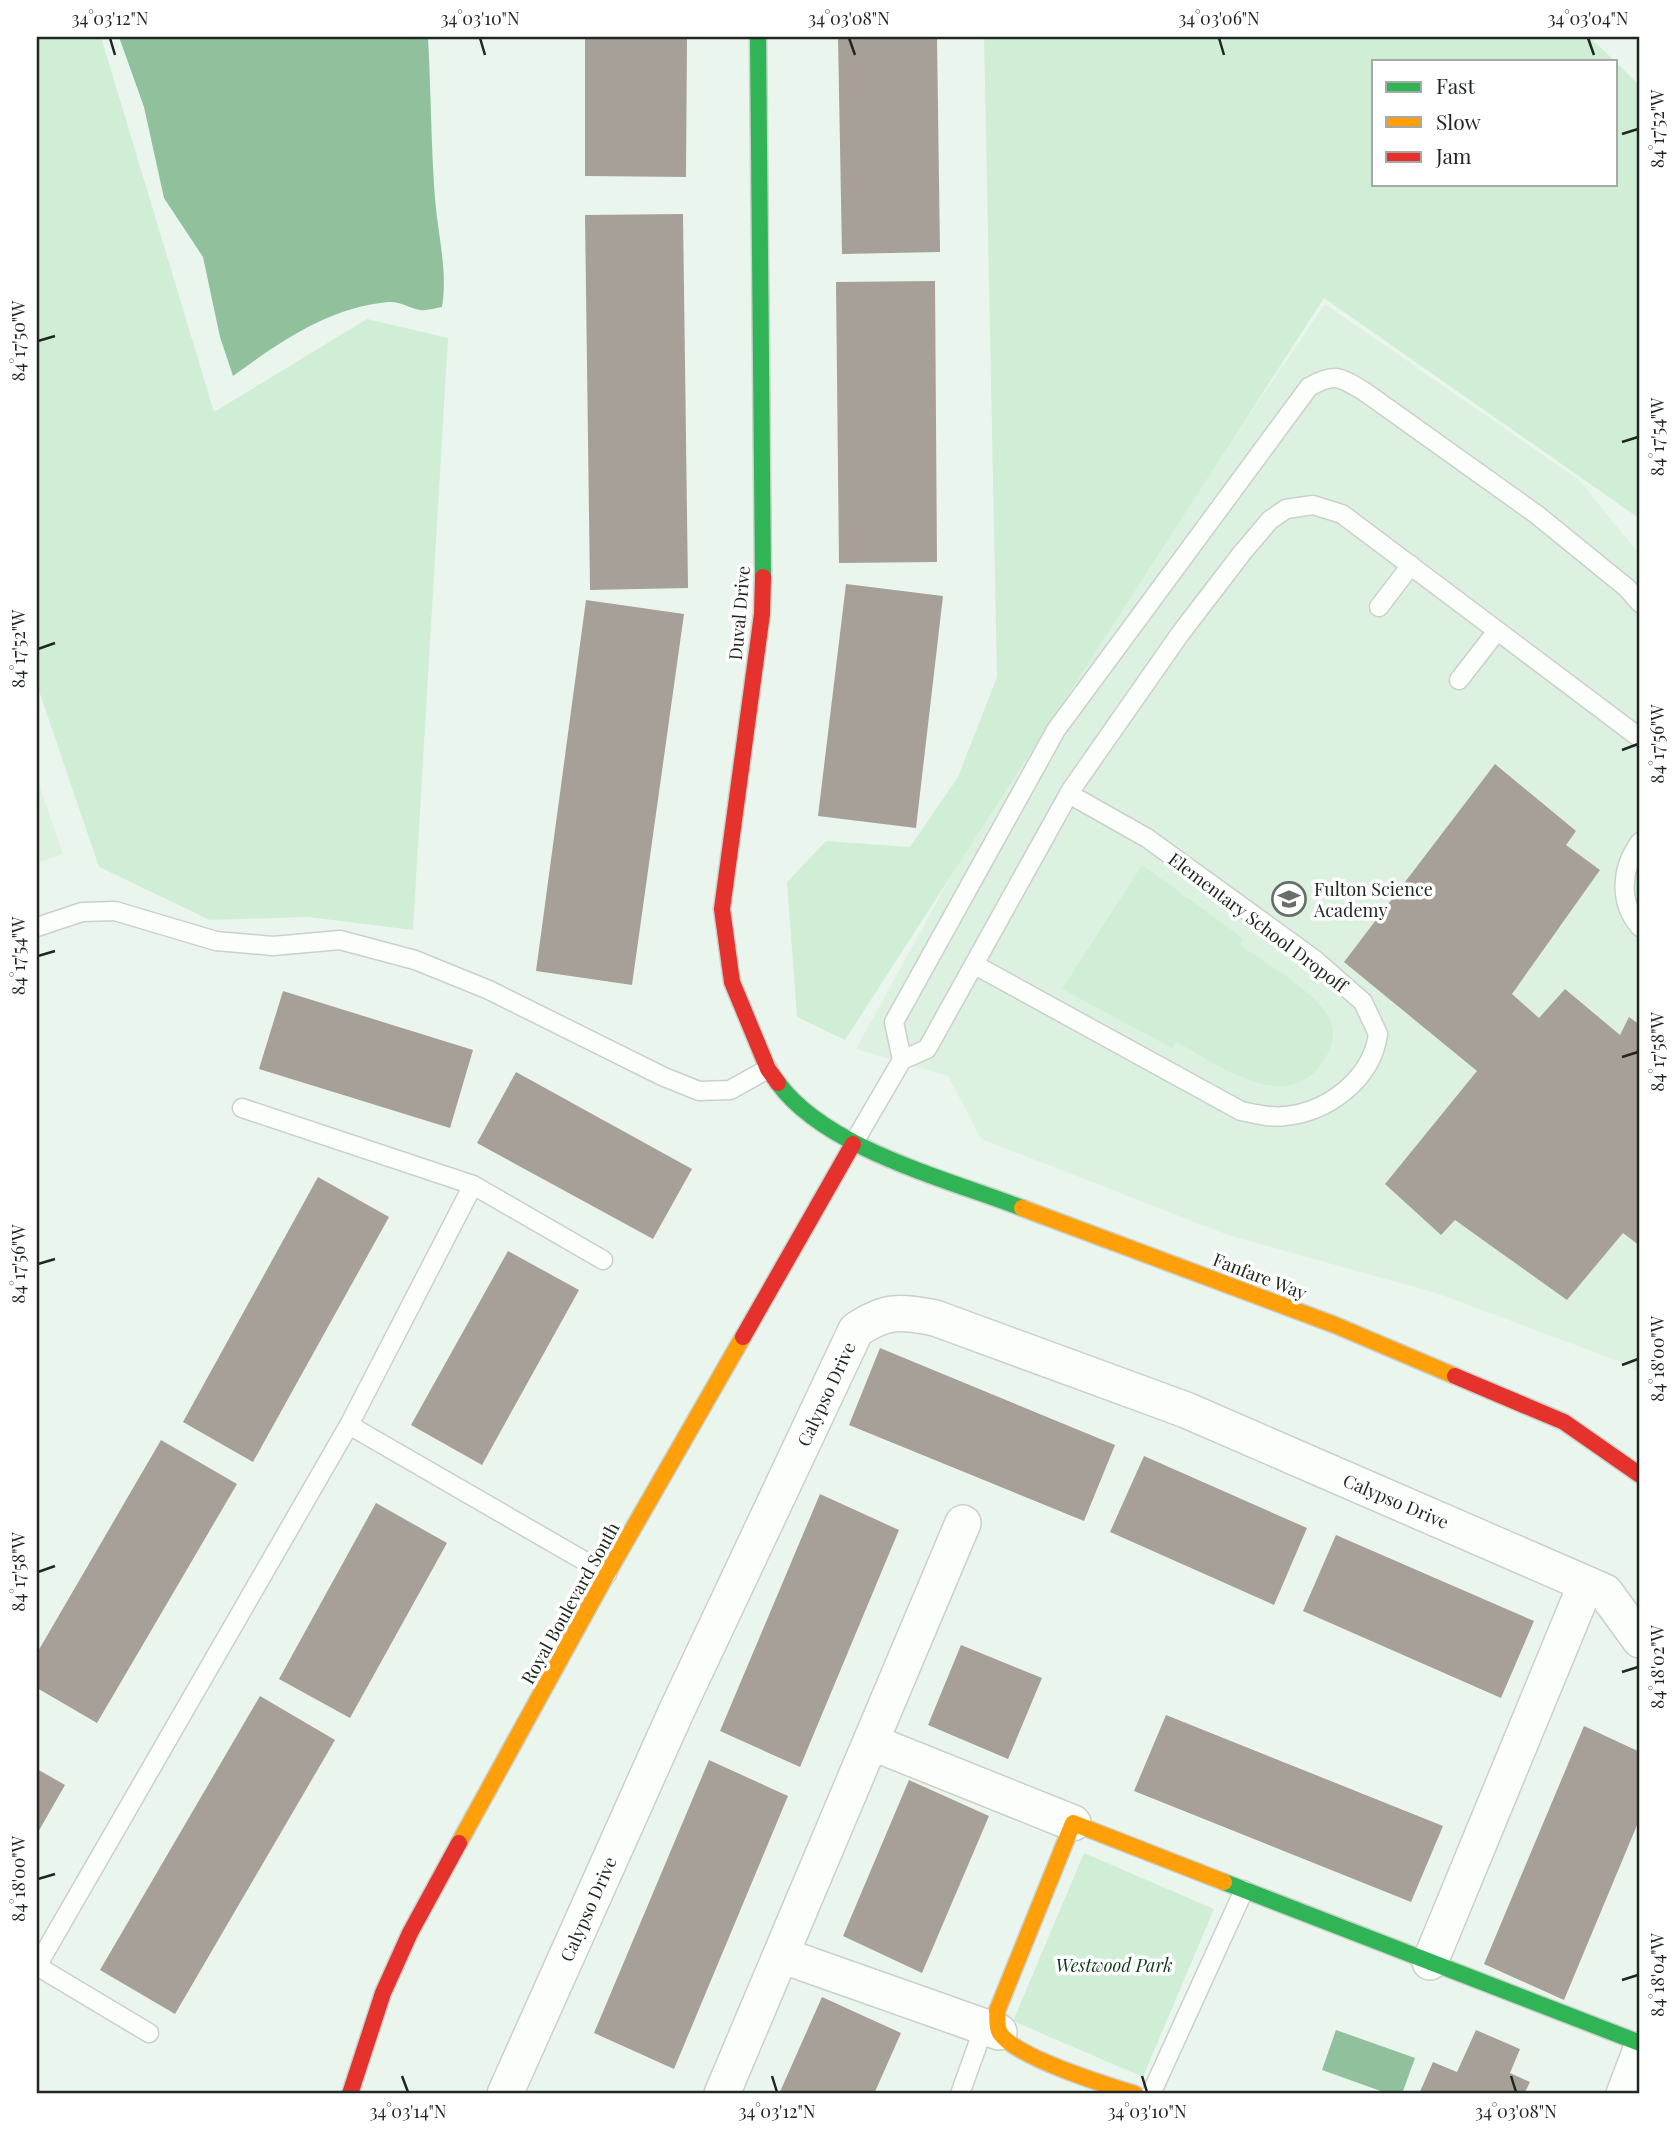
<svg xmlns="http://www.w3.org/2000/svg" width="1677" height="2131" viewBox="0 0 1677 2131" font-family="'Playfair Display',serif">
<rect width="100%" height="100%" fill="#eaf6ed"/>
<!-- built -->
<g fill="#ddf1e1">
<path d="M 1325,304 L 1579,480 L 1640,555 L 1640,1375 L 1629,1365 L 1439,1294 L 1228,1235 L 981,1139 L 948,1076 L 856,1049 L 1021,749 Z"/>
<path d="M 37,778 L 63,854 L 37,863 Z"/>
</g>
<!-- green -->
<g fill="#d0eed6">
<path d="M 37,37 L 101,37 L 214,412 L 367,319 L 448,338 L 413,930 L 308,917 L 210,920 L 99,867 L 37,685 Z"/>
<path d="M 984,37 L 1589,37 L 1615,61 L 1374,61 L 1374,184 L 1616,184 L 1616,62 L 1640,86 L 1640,519 L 1324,298 L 845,1040 L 797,1017 L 787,882 L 826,841 L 910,847 L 958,777 L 997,677 Z"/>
<path d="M 1142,865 L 1243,938 L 1240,945 C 1266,964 1312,989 1328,1016 C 1336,1030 1334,1043 1326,1057 C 1290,1119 1221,1066 1176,1042 L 1172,1048 L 1062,989 Z"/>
<path d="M 1084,1853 L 1214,1909 L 1143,2077 L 1013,2021 Z"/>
</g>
<!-- water -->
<g fill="#91c09c">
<path d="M 119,37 L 428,37 C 431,91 431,145 435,199 C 438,235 448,272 442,307 C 435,308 427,311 420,310 C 409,308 400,301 388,302 C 328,308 281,341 233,376 L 220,337 L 203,257 L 164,198 L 144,107 Z"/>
<path d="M 1336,2030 L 1415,2058 L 1402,2094 L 1389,2094 L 1322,2070 Z"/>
</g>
<!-- building -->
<g fill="#a7a099">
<path d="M 585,37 L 687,37 L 686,177 L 585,176 Z"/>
<path d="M 838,37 L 937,37 L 940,252 L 842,254 Z"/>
<path d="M 683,214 L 688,588 L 590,590 L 585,215 Z"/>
<path d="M 935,281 L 937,562 L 839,563 L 836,282 Z"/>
<path d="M 846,584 L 943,596 L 916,828 L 818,816 Z"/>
<path d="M 586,600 L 684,614 L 632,985 L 536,971 Z"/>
<path d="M 1495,764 L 1576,831 L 1566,845 L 1600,870 L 1512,994 L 1539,1018 L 1565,989 L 1620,1035 L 1629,1017 L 1640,1025 L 1640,1246 L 1623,1233 L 1567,1300 L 1455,1220 L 1441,1235 L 1385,1184 L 1477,1071 L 1344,962 Z"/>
<path d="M 283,991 L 473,1050 L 450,1128 L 259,1069 Z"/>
<path d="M 516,1072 L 692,1169 L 653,1239 L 477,1143 Z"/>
<path d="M 318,1177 L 389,1217 L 253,1462 L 183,1422 Z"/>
<path d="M 508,1251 L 579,1290 L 482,1465 L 411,1425 Z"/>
<path d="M 880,1348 L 1115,1445 L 1084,1521 L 849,1425 Z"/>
<path d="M 161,1440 L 237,1484 L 97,1723 L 37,1688 L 37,1653 Z"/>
<path d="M 1144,1456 L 1307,1528 L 1274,1605 L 1110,1532 Z"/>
<path d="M 820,1494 L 899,1530 L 800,1767 L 720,1731 Z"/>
<path d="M 376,1503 L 447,1543 L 350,1718 L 279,1679 Z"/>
<path d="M 1336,1535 L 1534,1621 L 1501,1698 L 1303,1611 Z"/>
<path d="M 961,1645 L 1042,1678 L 1008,1759 L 928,1725 Z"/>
<path d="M 260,1696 L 335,1740 L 175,2014 L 100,1970 Z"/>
<path d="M 1166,1715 L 1443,1826 L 1411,1902 L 1134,1791 Z"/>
<path d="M 1584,1726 L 1640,1752 L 1640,1818 L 1564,2000 L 1484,1964 Z"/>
<path d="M 709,1760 L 788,1796 L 674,2069 L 594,2033 Z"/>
<path d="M 37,1769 L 65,1785 L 37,1834 Z"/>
<path d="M 909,1780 L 989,1816 L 922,1973 L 843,1936 Z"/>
<path d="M 822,1997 L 901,2033 L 874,2094 L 779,2094 Z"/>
<path d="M 1476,2030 L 1520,2049 L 1510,2073 L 1530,2082 L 1524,2094 L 1419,2094 L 1433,2062 L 1457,2072 Z"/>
</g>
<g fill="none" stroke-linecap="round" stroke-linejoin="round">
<!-- lane casing -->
<g stroke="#c9d1cb" stroke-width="21">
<g id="lane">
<path d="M 1379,607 L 1411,565"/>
<path d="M 1459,680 L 1497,631"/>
<path d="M 1640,842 C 1621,868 1618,902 1640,927"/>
<path d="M 37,927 L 82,912 L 115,911 L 216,941 L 273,946 L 340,940 L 415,960 L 489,990 L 664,1077 L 699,1091 L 730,1090 L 768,1069"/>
<path d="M 975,965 L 1241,1111 C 1255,1114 1270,1118 1285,1116 C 1328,1112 1372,1079 1378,1034 L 1363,1002 L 1314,959 L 1147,838 L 1069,794"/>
<path d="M 902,1060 L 894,1022 L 1056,730 L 1309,387 C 1335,372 1340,377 1365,392 L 1536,514 L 1627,588 L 1640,603"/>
<path d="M 242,1108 L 473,1185 L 349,1425"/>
<path d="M 853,1144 L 902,1060 L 927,1049 L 1071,790 L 1180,634 L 1242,553 L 1270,520 L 1286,509 L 1313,505 L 1342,514 L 1640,738"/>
<path d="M 473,1185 L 603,1260"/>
<path d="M 37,1966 L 349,1425 L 607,1574"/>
<path d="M 37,1966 L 149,2033"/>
<path d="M 960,2094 L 984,2027"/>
<path d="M 1151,2094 L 1244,1890"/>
</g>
</g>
<!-- street casing -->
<g stroke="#c9d1cb" stroke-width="38">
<g id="street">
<path d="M 871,1742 L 1073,1823"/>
<path d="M 781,1955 L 999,2032"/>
<path d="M 1430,1962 L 1586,1584"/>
<path d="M 505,2094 L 676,1712 L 856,1330 C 886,1310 900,1311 935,1318 L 1186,1410 L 1605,1592 L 1640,1640"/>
<path d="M 722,2094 L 963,1523"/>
<path d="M 1624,2094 L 1640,2052"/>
</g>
</g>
<!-- fast casing -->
<g stroke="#c9d1cb" stroke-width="19">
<g id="fast">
<path d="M 758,37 L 763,577"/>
<path d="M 778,1083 C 826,1149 947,1179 1022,1208"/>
<path d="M 1224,1882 L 1640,2043"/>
</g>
</g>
<!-- slow casing -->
<g stroke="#c9d1cb" stroke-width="19">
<g id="slow">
<path d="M 1022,1208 L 1335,1325 L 1455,1376"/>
<path d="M 459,1843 L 607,1574 L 743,1337"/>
<path d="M 1135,2094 C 1106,2085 1015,2057 1000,2033 C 996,2027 998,2018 997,2011 L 1073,1823 L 1224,1882"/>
</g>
</g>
<!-- jam casing -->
<g stroke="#c9d1cb" stroke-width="19">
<g id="jam">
<path d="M 763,577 L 762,614 L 722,909 L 732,982 L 768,1069 L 778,1083"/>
<path d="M 743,1337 L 853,1144"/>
<path d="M 1455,1376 L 1564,1422 L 1640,1475"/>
<path d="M 350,2094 L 383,1993 L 410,1933 L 459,1843"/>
</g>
</g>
<!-- lane -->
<use href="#lane" stroke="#fcfefc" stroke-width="18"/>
<!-- street -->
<use href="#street" stroke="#fcfefc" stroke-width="35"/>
<!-- fast -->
<use href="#fast" stroke="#30b455" stroke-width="16"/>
<!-- slow -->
<use href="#slow" stroke="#ff9f0a" stroke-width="16"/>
<!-- jam -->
<use href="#jam" stroke="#e5322d" stroke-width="16"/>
</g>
<!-- ticks -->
<path fill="none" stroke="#202721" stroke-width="2.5" d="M 110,38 L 115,55M 480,38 L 485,55M 849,38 L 855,55M 1219,38 L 1224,55M 1588,38 L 1594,55M 1622,134 L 1638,129M 38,341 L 55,336M 1622,442 L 1638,437M 38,649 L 55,643M 1622,750 L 1638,744M 38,956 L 55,951M 1622,1057 L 1638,1052M 38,1264 L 55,1259M 1622,1365 L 1638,1359M 38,1572 L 55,1566M 1622,1672 L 1638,1667M 38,1879 L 55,1874M 1622,1980 L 1638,1975M 402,2076 L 408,2092M 772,2076 L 777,2092M 1142,2076 L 1147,2092M 1511,2076 L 1516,2092"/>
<!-- icons -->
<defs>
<g id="school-ring" transform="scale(1.75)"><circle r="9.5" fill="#fff" stroke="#676f68" stroke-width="1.5"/><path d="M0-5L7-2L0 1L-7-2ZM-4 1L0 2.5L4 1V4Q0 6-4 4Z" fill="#676f68"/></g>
</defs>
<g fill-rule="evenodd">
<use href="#school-ring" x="1289" y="899"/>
</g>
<g text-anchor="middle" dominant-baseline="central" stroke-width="7" stroke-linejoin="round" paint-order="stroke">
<!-- street labels -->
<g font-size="18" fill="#202721" stroke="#fff">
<text transform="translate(739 613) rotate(-85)">Duval Drive</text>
<text transform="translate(1258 922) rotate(37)">Elementary School Dropoff</text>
<text transform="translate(1260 1276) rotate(21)">Fanfare Way</text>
<text transform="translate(826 1394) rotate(-65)">Calypso Drive</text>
<text transform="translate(1396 1501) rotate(23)">Calypso Drive</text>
<text transform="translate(570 1603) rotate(-61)">Royal Boulevard South</text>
<text transform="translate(588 1909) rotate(-66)">Calypso Drive</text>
</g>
<!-- poi labels -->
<g font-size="18" fill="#202721" stroke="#fff" text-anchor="start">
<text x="1314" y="889">Fulton Science<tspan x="1314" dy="21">Academy</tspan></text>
</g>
<!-- park labels -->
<g font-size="18" font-style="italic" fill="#093a1b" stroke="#fff">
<text x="1114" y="1965">Westwood Park</text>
</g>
</g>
<!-- border -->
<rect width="1677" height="2131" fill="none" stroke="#ffffff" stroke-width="77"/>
<!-- legend -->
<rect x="1372" y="60" width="245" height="126" fill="#ffffff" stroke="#a6a9a6" stroke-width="2"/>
<rect x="1386" y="82" width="35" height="10" fill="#30b455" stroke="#a6a9a6" stroke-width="2"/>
<text x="1436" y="94" font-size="21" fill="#202721">Fast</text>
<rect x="1386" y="117" width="35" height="10" fill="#ff9f0a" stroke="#a6a9a6" stroke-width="2"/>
<text x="1436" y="130" font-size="21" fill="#202721">Slow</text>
<rect x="1386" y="152" width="35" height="10" fill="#e5322d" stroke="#a6a9a6" stroke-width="2"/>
<text x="1436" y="164" font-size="21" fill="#202721">Jam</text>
<rect x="38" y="38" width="1600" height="2054" fill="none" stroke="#202721" stroke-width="2.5"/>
<g font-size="18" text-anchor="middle" fill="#202721">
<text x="110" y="25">34°03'12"N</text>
<text x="480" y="25">34°03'10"N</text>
<text x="849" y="25">34°03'08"N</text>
<text x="1219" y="25">34°03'06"N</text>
<text x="1588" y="25">34°03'04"N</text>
<text transform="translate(1658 129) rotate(-90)" y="6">84°17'52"W</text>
<text transform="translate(19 341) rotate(-90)" y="6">84°17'50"W</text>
<text transform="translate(1658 437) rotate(-90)" y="6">84°17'54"W</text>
<text transform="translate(19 649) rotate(-90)" y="6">84°17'52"W</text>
<text transform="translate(1658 744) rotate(-90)" y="6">84°17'56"W</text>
<text transform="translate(19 956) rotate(-90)" y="6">84°17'54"W</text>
<text transform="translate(1658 1052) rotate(-90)" y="6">84°17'58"W</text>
<text transform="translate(19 1264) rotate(-90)" y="6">84°17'56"W</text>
<text transform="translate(1658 1359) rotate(-90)" y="6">84°18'00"W</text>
<text transform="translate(19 1572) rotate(-90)" y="6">84°17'58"W</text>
<text transform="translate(1658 1667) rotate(-90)" y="6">84°18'02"W</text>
<text transform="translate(19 1879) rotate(-90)" y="6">84°18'00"W</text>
<text transform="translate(1658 1975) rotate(-90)" y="6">84°18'04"W</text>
<text x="408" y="2118">34°03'14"N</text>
<text x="777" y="2118">34°03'12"N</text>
<text x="1147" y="2118">34°03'10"N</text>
<text x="1516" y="2118">34°03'08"N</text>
</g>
</svg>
